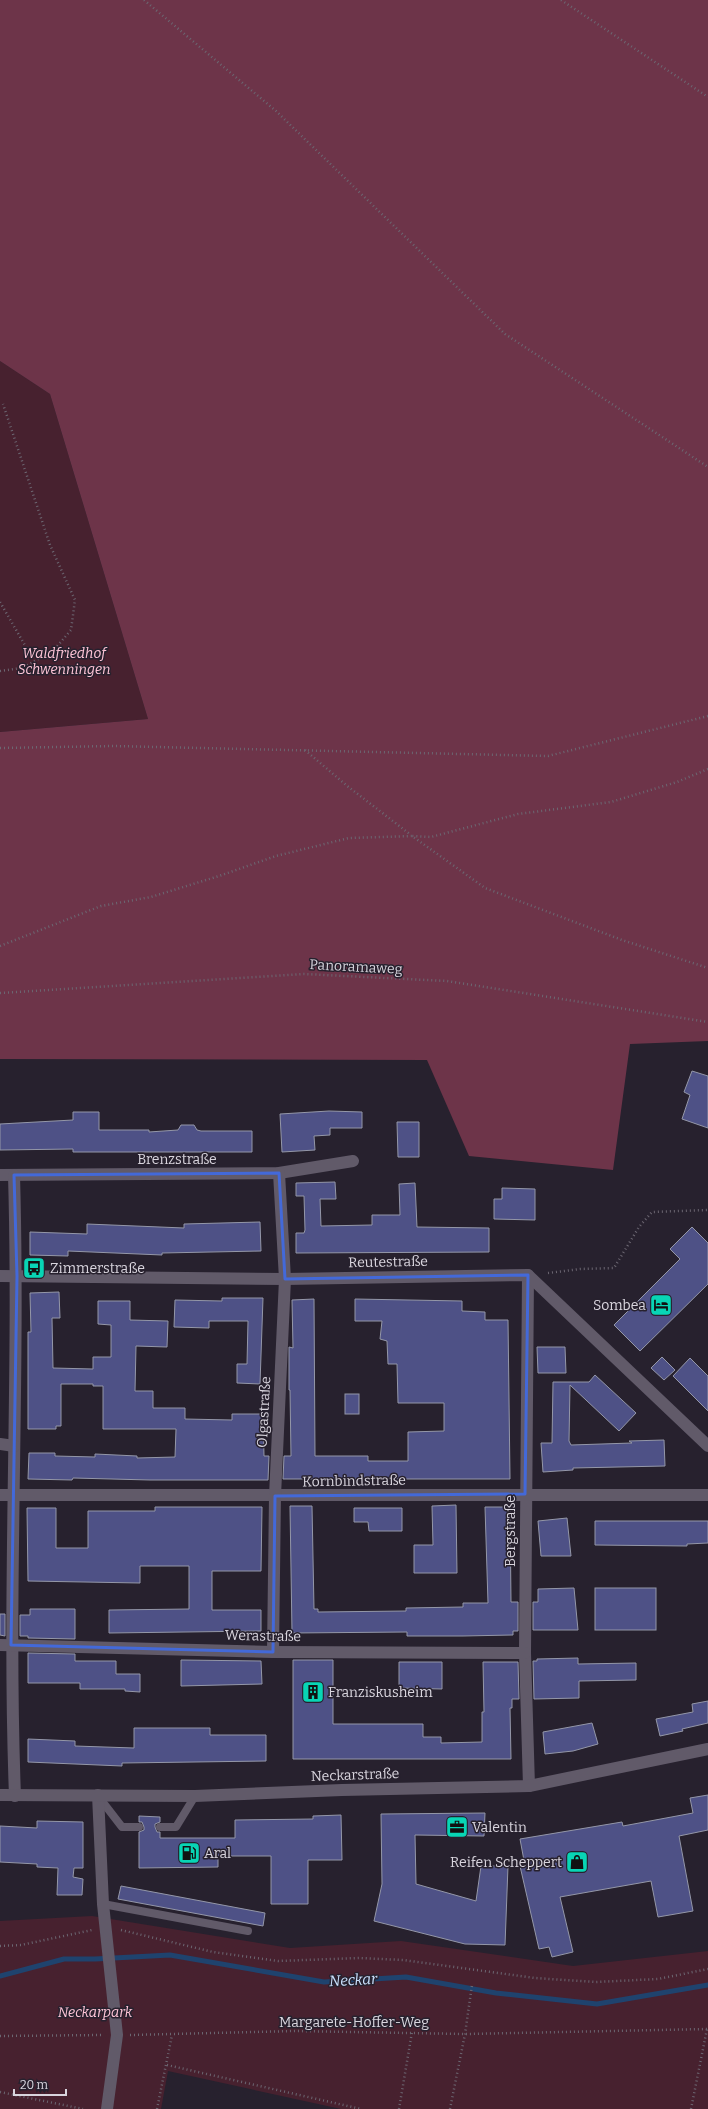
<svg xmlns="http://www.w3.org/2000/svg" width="708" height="2109" viewBox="0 0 708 2109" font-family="Bitter,serif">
<rect width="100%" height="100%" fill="#27212e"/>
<!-- green -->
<g fill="#47212f">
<path d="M 0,361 L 50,394 L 148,719 L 0,732 Z"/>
<path d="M 92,1916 L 290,1948 L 401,1941 L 573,1966 L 708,1951 L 708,2109 L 341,2109 L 168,2071 L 161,2109 L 0,2109 L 0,1921 Z"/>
</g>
<!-- forest -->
<path fill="#6d3449" d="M 0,0 L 708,0 L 708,1041 L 630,1044 L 613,1170 L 469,1156 L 427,1060 L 0,1059 L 0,732 L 148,719 L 50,394 L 0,361 Z"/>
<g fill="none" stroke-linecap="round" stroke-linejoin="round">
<!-- stream -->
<path stroke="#1f436e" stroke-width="5" d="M 0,1976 L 64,1959 L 95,1959 L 170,1955 L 324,1982 L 406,1977 L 496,1993 L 597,2004 L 708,1985"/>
</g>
<!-- building -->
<g fill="#4e5186" stroke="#9497a8">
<path d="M 692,1071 L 708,1076 L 708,1128 L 682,1119 L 690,1095 L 684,1092 Z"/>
<path d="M 329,1111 L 362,1112 L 362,1128 L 330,1128 L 330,1135 L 314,1136 L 315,1150 L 282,1152 L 280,1114 Z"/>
<path d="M 73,1112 L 99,1112 L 99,1130 L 149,1130 L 149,1132 L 178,1130 L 181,1125 L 194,1125 L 197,1130 L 201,1131 L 252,1131 L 252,1152 L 73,1152 L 73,1149 L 0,1150 L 0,1124 L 73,1120 Z"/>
<path d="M 397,1122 L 419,1122 L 419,1157 L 398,1157 Z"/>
<path d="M 335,1182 L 336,1199 L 320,1199 L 321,1226 L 372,1225 L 372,1215 L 400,1215 L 399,1184 L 415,1183 L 417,1227 L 489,1228 L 489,1252 L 296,1253 L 296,1233 L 304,1233 L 305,1230 L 304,1196 L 296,1196 L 296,1183 Z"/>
<path d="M 502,1188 L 535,1189 L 535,1220 L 494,1219 L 494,1199 L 502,1199 Z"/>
<path d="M 260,1222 L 261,1251 L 162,1253 L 162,1255 L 68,1251 L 68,1256 L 30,1255 L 30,1232 L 87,1234 L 87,1224 L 184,1228 L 184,1224 Z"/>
<path d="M 692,1227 L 708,1243 L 708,1284 L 640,1351 L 614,1325 L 680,1259 L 670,1249 Z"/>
<path d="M 59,1292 L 60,1318 L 52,1318 L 53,1368 L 93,1369 L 93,1357 L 111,1357 L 111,1325 L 98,1324 L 98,1301 L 130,1301 L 130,1320 L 168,1321 L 167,1347 L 136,1346 L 135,1391 L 153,1391 L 153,1408 L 185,1408 L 185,1419 L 232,1420 L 232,1414 L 263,1414 L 264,1456 L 269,1456 L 268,1480 L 150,1480 L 73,1478 L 72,1480 L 28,1479 L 29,1453 L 55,1453 L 55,1456 L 95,1457 L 95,1454 L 137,1456 L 137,1458 L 175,1457 L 176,1429 L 103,1429 L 103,1386 L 93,1386 L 93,1384 L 61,1384 L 61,1426 L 56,1426 L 56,1429 L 28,1429 L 28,1332 L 31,1332 L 30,1293 Z"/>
<path d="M 222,1298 L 263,1298 L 260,1384 L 237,1383 L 237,1364 L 247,1364 L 248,1321 L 209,1321 L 209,1328 L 174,1327 L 175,1300 L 222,1301 Z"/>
<path d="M 314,1299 L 315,1456 L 368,1456 L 368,1461 L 408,1461 L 408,1432 L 444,1431 L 444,1403 L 398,1403 L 397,1364 L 388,1364 L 387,1341 L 380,1339 L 382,1321 L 355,1321 L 355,1299 L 462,1301 L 462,1311 L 485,1312 L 485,1320 L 508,1320 L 510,1479 L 283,1479 L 284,1456 L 291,1456 L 290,1390 L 289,1390 L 289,1347 L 293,1348 L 292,1300 Z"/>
<path d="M 537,1347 L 565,1347 L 566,1373 L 538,1373 Z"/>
<path d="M 662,1357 L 675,1370 L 664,1380 L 651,1368 Z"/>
<path d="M 690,1358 L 708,1376 L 708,1411 L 673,1376 Z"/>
<path d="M 595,1375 L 636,1413 L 619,1431 L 570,1385 L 569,1441 L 571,1445 L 632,1443 L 629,1441 L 664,1440 L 665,1466 L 573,1468 L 573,1470 L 543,1472 L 541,1443 L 552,1443 L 553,1382 L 589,1382 Z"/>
<rect x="345" y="1394" width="14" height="20"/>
<path d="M 456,1505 L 457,1573 L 414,1573 L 414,1545 L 433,1545 L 432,1506 Z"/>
<path d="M 290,1506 L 312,1506 L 314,1609 L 318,1609 L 318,1612 L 406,1611 L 406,1608 L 463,1607 L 463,1603 L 488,1603 L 485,1507 L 510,1507 L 511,1602 L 518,1602 L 518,1631 L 513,1631 L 513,1635 L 463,1636 L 407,1636 L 407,1632 L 292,1633 Z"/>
<path d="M 155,1507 L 262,1507 L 261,1571 L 212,1571 L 212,1610 L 261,1610 L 261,1631 L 109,1633 L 109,1610 L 189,1609 L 189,1566 L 140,1566 L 140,1583 L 28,1581 L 27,1508 L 56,1508 L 56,1548 L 88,1548 L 88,1511 L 155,1511 Z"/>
<path d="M 354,1508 L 402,1508 L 402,1531 L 369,1531 L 368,1522 L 354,1522 Z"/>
<path d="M 567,1518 L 571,1556 L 541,1556 L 538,1521 Z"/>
<path d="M 595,1521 L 708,1521 L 708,1543 L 687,1544 L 687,1546 L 595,1545 Z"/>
<path d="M 574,1588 L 578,1630 L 533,1630 L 533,1602 L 538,1602 L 538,1589 Z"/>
<rect x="595" y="1588" width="61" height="42"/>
<path d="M 30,1609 L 75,1609 L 75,1639 L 28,1638 L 28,1636 L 20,1636 L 20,1615 L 30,1615 Z"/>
<path d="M 0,1614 L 5,1614 L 5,1636 L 0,1635 Z"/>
<path d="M 28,1653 L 75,1654 L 75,1661 L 116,1661 L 116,1674 L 140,1674 L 140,1692 L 125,1691 L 125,1689 L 80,1689 L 80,1683 L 28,1683 Z"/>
<path d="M 578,1658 L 578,1664 L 636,1663 L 636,1680 L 579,1681 L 579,1698 L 534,1699 L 533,1661 L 537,1661 L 537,1659 Z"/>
<path d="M 181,1660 L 261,1661 L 262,1684 L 181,1686 Z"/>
<path d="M 293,1660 L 333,1660 L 333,1724 L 423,1724 L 423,1737 L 441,1737 L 441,1743 L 482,1742 L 482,1712 L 484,1712 L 483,1662 L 518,1662 L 519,1699 L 512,1699 L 512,1708 L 510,1708 L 511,1759 L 293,1759 Z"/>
<path d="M 399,1662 L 442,1662 L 442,1689 L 399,1688 Z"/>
<path d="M 708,1701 L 708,1723 L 682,1729 L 683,1731 L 660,1736 L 656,1719 L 693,1712 L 692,1704 Z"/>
<path d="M 592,1723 L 598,1744 L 573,1751 L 545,1754 L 543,1732 Z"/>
<path d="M 134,1728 L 210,1728 L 210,1735 L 266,1735 L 266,1761 L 122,1763 L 122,1766 L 28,1762 L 28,1739 L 75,1741 L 75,1746 L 134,1748 Z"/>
<path d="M 708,1795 L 708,1830 L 679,1836 L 693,1911 L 658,1917 L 651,1881 L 560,1897 L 573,1952 L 552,1957 L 549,1947 L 539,1949 L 520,1866 L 525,1866 L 520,1839 L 622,1822 L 623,1826 L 693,1813 L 690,1798 Z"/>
<path d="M 485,1813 L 484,1836 L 415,1835 L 416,1884 L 476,1901 L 481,1866 L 508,1866 L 505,1945 L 465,1944 L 374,1921 L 382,1884 L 381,1814 Z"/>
<path d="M 341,1815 L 342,1860 L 308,1860 L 308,1904 L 271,1904 L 271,1856 L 218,1856 L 218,1867 L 139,1868 L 139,1832 L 144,1830 L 144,1827 L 142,1822 L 139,1822 L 139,1816 L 160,1817 L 160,1822 L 155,1824 L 155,1827 L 157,1832 L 160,1832 L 160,1838 L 235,1838 L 235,1820 L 313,1819 L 313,1816 Z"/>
<path d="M 37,1821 L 83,1822 L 83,1868 L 74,1868 L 73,1877 L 83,1879 L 82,1895 L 57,1895 L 58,1868 L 37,1867 L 37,1864 L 0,1862 L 0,1826 L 37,1828 Z"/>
<path d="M 121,1886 L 265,1913 L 263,1926 L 118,1899 Z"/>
</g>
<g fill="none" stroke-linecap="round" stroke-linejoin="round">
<!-- path -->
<g stroke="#6c6772" stroke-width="2.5" stroke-dasharray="1 3" stroke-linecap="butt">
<path d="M 144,0 L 276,111 L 505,334 L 708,467"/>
<path d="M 561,0 L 708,97"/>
<path d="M 0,602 L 34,661"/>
<path d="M 0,671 L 22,668 L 53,651 L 71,630 L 75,600 L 50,545 L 3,404"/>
<path d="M 0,748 L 113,746 L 548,756 L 708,716"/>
<path d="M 305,750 L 346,785 L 411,835"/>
<path d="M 708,769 L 677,782 L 611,802 L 518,814 L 431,837 L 412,836 L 485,888 L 622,940 L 708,968"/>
<path d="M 0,946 L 101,906 L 151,897 L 219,876 L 276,856 L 349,838 L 412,836"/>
<path d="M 0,993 L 304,974 L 447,981 L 708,1022"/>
<path d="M 548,1273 L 580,1269 L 614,1268 L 639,1227 L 652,1212 L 708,1210"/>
<path d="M 121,1930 L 213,1952 L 278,1961 L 359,1958 L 403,1960 L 535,1978 L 596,1982 L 658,1979 L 708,1969"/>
<path d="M 0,1946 L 21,1945 L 92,1930"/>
<path d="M 130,2035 L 295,2031 L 465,2034 L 708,2029"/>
<path d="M 0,2036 L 103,2035"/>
<path d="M 167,2065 L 361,2109"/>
<path d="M 0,2092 L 83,2109"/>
<path d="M 157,2109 L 172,2035"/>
<path d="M 399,2109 L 412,2032"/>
<path d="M 450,2109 L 465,2034 L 472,1985"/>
<path d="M 691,2109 L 707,2029"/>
</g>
<!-- service -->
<g stroke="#615a69" stroke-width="8">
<path d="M 98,1796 L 122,1827 L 139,1827"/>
<path d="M 160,1827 L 176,1827 L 195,1796"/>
<path d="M 103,1904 L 248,1931"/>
</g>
<!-- minor -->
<g stroke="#615a69" stroke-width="12">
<path d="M 0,1175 L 279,1173 L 353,1161"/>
<path d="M 14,1175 C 20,1382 7,1589 15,1796"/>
<path d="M 528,1275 L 525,1653 L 529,1786"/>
<path d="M 0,1276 L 285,1279 L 528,1275 L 708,1446"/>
<path d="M 0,1444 L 14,1446"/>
<path d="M 0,1495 L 708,1495"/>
<path d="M 0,1645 L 273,1652 L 525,1653"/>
<path d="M 273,1652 L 275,1496 L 285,1279 L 279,1173"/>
<path d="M 98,1795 L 103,1904 L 117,2035 L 107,2109"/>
</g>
<!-- secondary -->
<path stroke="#615a69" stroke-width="12" d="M 0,1795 L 195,1796 L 342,1790 L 529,1786 L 708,1749"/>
</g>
<!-- marked area -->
<path fill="none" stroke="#4369d9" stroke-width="3" stroke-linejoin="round" d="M 279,1173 L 285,1279 L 528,1275 L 525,1494 L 275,1496 L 273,1652 L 11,1645 L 17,1276 L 14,1175 Z"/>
<!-- icons -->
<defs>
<g id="bus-square" transform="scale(1.15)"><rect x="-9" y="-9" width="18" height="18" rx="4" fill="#08d5b5" stroke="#27212e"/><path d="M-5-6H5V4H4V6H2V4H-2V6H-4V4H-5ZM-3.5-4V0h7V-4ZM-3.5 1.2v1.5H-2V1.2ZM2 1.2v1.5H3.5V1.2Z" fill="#111"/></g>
<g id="hotel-square" transform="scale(1.15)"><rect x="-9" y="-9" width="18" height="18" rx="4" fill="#08d5b5" stroke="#27212e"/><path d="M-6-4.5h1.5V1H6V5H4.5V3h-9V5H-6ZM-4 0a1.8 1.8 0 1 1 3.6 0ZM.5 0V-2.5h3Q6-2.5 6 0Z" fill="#111"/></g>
<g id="building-square" transform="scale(1.15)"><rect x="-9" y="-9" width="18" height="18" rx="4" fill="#08d5b5" stroke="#27212e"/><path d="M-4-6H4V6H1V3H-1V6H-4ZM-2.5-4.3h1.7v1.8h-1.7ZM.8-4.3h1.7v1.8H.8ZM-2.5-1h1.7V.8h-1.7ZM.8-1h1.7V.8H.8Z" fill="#111"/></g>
<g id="office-square" transform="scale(1.15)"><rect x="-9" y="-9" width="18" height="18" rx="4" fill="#08d5b5" stroke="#27212e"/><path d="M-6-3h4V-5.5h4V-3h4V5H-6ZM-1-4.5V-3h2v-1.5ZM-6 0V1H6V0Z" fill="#111"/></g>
<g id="fuel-square" transform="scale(1.15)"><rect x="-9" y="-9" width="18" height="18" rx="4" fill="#08d5b5" stroke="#27212e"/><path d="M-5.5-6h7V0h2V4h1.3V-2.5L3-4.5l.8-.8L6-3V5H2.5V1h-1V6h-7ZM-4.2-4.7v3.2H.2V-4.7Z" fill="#111"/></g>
<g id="shop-square" transform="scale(1.15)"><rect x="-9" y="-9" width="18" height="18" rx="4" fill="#08d5b5" stroke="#27212e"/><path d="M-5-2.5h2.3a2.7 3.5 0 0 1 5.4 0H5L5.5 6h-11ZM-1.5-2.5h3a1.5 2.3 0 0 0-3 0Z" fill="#111"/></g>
</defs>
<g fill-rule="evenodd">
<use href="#bus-square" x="34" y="1268"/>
<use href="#hotel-square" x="661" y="1305"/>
<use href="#building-square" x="313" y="1692"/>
<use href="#office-square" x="457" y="1827"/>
<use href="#fuel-square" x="189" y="1853"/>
<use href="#shop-square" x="577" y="1862"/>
</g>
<g text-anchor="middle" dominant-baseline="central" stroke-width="3" stroke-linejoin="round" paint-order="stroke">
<!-- park labels -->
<g font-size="14" font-style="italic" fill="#ffc5d7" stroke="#27212e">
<text x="64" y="653">Waldfriedhof<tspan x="64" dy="16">Schwenningen</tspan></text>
<text x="95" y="2012">Neckarpark</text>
</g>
<!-- street labels -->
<g font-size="14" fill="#d9d5de" stroke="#27212e">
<text transform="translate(356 967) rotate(3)">Panoramaweg</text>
<text x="177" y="1159">Brenzstraße</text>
<text transform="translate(388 1262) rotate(-1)">Reutestraße</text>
<text transform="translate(264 1412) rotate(-87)">Olgastraße</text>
<text transform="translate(354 1481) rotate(-1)">Kornbindstraße</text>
<text transform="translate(510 1531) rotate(-90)">Bergstraße</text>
<text transform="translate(263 1636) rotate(1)">Werastraße</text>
<text transform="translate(355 1775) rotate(-2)">Neckarstraße</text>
<text x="354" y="2022">Margarete-Hoffer-Weg</text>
</g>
<!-- poi labels -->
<g font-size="14" fill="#d9d5de" stroke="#27212e" text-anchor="start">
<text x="50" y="1268">Zimmerstraße</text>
<text x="646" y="1305" text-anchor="end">Sombea</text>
<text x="328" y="1692">Franziskusheim</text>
<text x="472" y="1827">Valentin</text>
<text x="204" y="1853">Aral</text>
<text x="562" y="1862" text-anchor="end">Reifen Scheppert</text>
</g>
<!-- water labels -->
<g font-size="15" font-style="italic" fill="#cae0fd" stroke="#27212e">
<text transform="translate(353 1980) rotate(-3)">Neckar</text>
</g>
</g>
<!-- scale -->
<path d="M14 2089v6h52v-6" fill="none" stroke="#d9d5de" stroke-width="2"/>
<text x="20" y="2089" font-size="12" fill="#d9d5de" stroke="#27212e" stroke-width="3" paint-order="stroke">20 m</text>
</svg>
